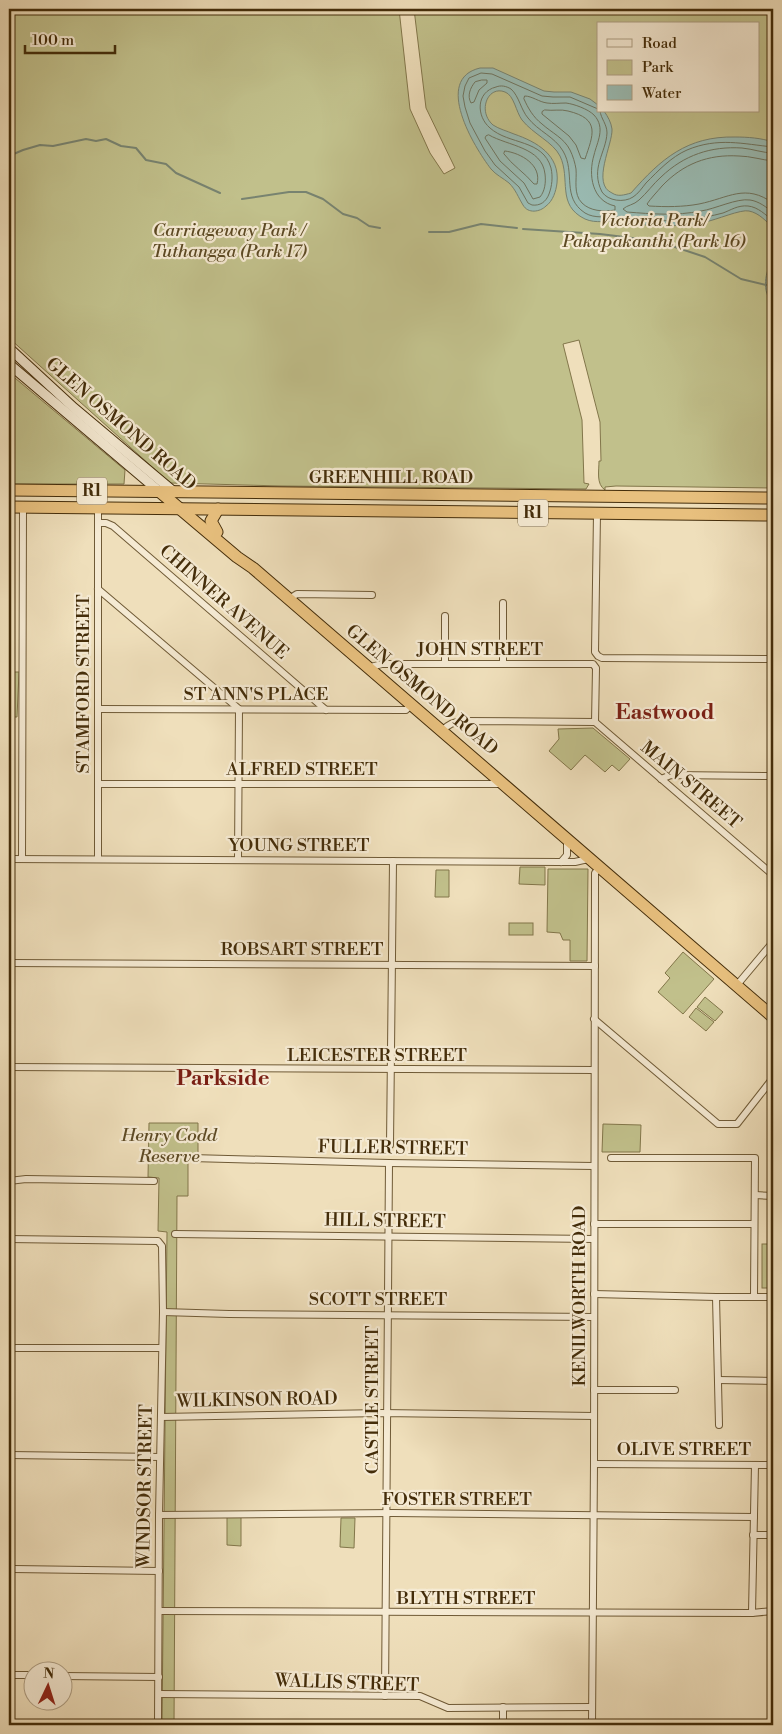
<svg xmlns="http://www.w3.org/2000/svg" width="782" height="1734" viewBox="0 0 782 1734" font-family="'Libre Bodoni',serif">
<rect width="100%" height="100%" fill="#efdfbb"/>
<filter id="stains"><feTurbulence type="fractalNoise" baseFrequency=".004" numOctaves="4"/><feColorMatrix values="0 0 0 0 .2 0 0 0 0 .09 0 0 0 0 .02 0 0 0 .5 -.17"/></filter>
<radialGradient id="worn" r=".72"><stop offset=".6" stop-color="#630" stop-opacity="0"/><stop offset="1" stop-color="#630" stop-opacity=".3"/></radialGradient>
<!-- green -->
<g fill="#c1c08b" stroke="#82764a" fill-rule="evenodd">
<path d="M 9,9 L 399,9 L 410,109 L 430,153 L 444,174 L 455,168 L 426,108 L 414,9 L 773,9 L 773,488 L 616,486 L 605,487 L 605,490 C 596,484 599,471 599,461 L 601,461 L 600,422 L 579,340 L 563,344 L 582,420 L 584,483 L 589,484 L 586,489 L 282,486 L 170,483 L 9,338 ZM 598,24 L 758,24 L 758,111 L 598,111 Z"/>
<path d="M 9,373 L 125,470 L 124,484 L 9,484 Z"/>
<path d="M 9,672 L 19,672 L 17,717 L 9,717 Z"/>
<path d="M 593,728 L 630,759 L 619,771 L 612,765 L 605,772 L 585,755 L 571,770 L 549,751 L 559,739 L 558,729 Z"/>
<path d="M 520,867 L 545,867 L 545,885 L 519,884 Z"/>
<path d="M 548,869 L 588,869 L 587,961 L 570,961 L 570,940 L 563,940 L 560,933 L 547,932 Z"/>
<path d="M 436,870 L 449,870 L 449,897 L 435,897 Z"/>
<rect x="509" y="923" width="24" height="12"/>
<path d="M 683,952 L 714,979 L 683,1014 L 658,992 L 670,978 L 665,973 Z"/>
<path d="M 705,997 L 723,1012 L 715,1021 L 697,1007 Z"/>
<path d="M 696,1008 L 714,1022 L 706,1031 L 689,1017 Z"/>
<path d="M 149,1123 L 198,1123 L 198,1155 L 188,1155 L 188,1196 L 177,1196 L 174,1725 L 162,1725 L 167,1232 L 158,1231 L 159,1178 L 148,1177 Z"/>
<path d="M 603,1124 L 641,1125 L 640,1152 L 602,1152 Z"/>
<rect x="762" y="1244" width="11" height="44"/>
<path d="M 227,1517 L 241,1517 L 241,1546 L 227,1545 Z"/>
<path d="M 341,1518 L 355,1518 L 354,1548 L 340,1547 Z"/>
</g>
<!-- water -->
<g fill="#9abcb4" stroke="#788370">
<path d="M 480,68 L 493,68 L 544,91 L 554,92 L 571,92 L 590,99 L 598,105 L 598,111 L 604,111 C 608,117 611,122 612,129 C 613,144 591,184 612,193 C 618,197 624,195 631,193 C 661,159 687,136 735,137 C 748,137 761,138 773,142 L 773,228 C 766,221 759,213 749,211 C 741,209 716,220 705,222 C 676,228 648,226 619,222 C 608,220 596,224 585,219 C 556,205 571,179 560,156 C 553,142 533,134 522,120 C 516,112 514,95 505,92 C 488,85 477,111 493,125 C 499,129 507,131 514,134 C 537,142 560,155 557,183 C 556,191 553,201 546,206 C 540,212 528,214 523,205 C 518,197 516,190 509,183 C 503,178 496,175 491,169 C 474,147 433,79 480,68 Z"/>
<path d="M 773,259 L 773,304 C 761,291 765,272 773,259 Z"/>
</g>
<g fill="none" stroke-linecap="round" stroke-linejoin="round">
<!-- shore -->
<g stroke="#6f745f" stroke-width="1">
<path d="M 482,80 L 487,80 L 487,83 L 479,90 L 474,102 L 471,103 C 467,96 470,88 475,82 Z"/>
<path d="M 525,96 C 532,96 539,102 547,103 C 553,104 559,103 566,103 C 574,104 588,109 594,115 C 606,128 597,142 594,155 C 588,175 592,201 615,206 L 615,210 C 603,212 590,211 582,203 C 573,194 577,180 576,169 C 575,163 573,156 570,150 C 564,138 552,133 542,124 C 533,117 528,108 524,99 Z"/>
<path d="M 598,109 L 570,97 L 553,97 L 542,96 L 492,74 L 481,73 L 469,78 L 465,86 L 463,96 L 465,107 L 470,123 L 485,151 L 495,165 L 519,187 L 528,203 L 532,205 C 540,206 546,202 549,194 C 552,186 553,177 551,168 C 543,139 509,145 490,128 C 476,116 476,92 496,87 C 501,85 506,86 511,89 C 519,96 521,110 528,118 C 538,131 555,137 563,151 C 576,173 561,197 585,213 C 595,219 607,216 618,217 C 642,218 665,223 689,220 C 700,218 712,216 723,213 C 731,210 738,205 748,206 C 758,207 766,215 773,221"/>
<path d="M 545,110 C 553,111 561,109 568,111 C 601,119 593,135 585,159 L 581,158 L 576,145 L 569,136 L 542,114 L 542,112 Z"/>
<path d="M 600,111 C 601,119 607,124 607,133 C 606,153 590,168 602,192 C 608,201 624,203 633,197 C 638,194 642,188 646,183 C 658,171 671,157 687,150 C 718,137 743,144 773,147"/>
<path d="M 489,135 C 508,146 542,147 545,174 C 546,182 545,191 540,197 L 533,199 L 524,183 L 500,161 L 485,138 L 486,136 Z"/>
<path d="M 505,151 C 521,153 542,165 537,184 L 534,184 C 525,173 512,165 504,154 Z"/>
<path d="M 773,153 C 763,153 753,149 742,148 C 711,146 684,155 661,177 C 653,184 647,193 639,200 C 634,205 627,205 623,209 L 627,212 C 652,214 676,216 701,211 C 715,209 737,198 750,200 C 758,201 767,207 773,213"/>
<path d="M 773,161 C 762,160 750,156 739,156 C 708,154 683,164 662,186 C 657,192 651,198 647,204 L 649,206 C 666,207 683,207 699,204 C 729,198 745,183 773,203"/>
</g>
<!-- stream -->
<g stroke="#788370" stroke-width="2">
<path d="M 9,156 L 23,150 L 40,145 L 53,146 L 86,139 L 96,141 L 106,139 L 121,146 L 136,148 L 146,160 L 166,164 L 176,173 L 220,193"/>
<path d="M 242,199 L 289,192 L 306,192 L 323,199 L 343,214 L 357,218 L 369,226 L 380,228"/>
<path d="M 523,229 L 600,234 L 657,241 L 705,257 L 741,279 L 766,285"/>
<path d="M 429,232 L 449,232 L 481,224 L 517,228"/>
</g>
<!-- street casing -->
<g stroke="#6f5a36" stroke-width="8">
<g id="street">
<path d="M 98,508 L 98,859"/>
<path d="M 597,513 L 595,652 L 598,656 L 602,658 L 773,659"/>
<path d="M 98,523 L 106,523 L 113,526 L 326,710"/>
<path d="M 98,589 L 239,709 L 238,860"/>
<path d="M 289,599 L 297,594 L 372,595"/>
<path d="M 445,616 L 445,663"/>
<path d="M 503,664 L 503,603"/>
<path d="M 367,668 L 382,664 L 593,664 L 596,668 L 595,722"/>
<path d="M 98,709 L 403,710 L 406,710 L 411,705"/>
<path d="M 442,731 C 448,724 454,722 463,721 L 595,722 L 773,875"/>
<path d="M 661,779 L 671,775 L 773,776"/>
<path d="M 98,784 L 502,784"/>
<path d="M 9,859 L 561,862 L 575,862 L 588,859"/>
<path d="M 22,859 L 23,507"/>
<path d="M 561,862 L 567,855 L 567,841"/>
<path d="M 9,963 L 595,966"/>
<path d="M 737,985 L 773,942"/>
<path d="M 594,1019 L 718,1124 L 737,1124 L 773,1078"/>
<path d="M 9,1067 L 594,1070"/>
<path d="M 390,1145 L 393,861"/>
<path d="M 191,1158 L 389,1163 L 594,1166"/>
<path d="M 611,1158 L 755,1158 L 754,1296"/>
<path d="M 9,1181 L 26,1179 L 154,1181"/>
<path d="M 755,1195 L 773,1196"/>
<path d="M 594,1224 L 754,1224"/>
<path d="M 175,1234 L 594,1239"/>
<path d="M 9,1239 L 158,1241 L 162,1246 L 163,1312 L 159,1515 L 158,1725"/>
<path d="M 594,1294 L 716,1297 L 773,1297"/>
<path d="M 716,1297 L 719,1425"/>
<path d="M 163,1312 L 229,1314 L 593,1317"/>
<path d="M 16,1348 L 161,1348"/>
<path d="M 718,1380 L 773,1381"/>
<path d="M 594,1390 L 675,1390"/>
<path d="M 161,1417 L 382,1413 L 594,1416"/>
<path d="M 9,1455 L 160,1457"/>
<path d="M 594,1464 L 773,1465"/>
<path d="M 159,1515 L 393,1513 L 754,1517"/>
<path d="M 753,1535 L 773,1535"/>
<path d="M 13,1569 L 159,1571"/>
<path d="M 159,1611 L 752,1613 L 773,1611"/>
<path d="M 752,1613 L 755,1465"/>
<path d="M 9,1675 L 32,1675"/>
<path d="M 62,1676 L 159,1677"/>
<path d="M 159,1694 L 420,1696 L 448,1708 L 592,1707"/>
<path d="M 385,1696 L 389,1163"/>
<path d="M 503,1707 L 503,1725"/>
<path d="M 592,1725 L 594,1464 L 595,886 L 595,873 L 599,868"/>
</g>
</g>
<!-- secondary casing -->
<g stroke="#442d0a" stroke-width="11">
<g id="secondary">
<path d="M 9,348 L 74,408 L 174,492"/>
<path d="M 9,364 L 160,492"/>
</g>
</g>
<!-- highway casing -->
<g stroke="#442d0a" stroke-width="13">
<g id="highway">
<path d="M 9,490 L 773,498"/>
<path d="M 160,492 L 237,557 L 253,568 L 773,1017"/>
<path d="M 9,507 L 773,515"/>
<path d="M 217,532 L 211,521 L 218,509"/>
</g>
</g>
<!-- street -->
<use href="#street" stroke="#f5ead3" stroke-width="6"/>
<!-- secondary -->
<use href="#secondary" stroke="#f5ead3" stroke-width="9"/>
<!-- highway -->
<use href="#highway" stroke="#e8c07e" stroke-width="11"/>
</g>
<g text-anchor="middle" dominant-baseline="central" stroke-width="4.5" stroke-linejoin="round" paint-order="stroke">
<!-- shield labels -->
<g fill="#f5ead3" stroke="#796646" stroke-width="1">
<rect x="77" y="477.5" width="30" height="27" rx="4"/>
<rect x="518" y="499.5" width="30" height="27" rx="4"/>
</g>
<g font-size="16" font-weight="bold" fill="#442d0a">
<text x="92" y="491">R1</text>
<text x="533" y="513">R1</text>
</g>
<!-- park labels -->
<g font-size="18" font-style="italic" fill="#5d4a24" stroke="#f5ead3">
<text x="654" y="220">Victoria Park/<tspan x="654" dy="21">Pakapakanthi (Park 16)</tspan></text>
<text x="229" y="230">Carriageway Park /<tspan x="229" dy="21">Tuthangga (Park 17)</tspan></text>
<text x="169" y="1135">Henry Codd<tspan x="169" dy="21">Reserve</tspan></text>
</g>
<!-- street labels -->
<g font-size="18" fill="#442d0a" stroke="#f5ead3">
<text transform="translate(121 424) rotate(41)">GLEN OSMOND ROAD</text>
<text x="391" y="477">GREENHILL ROAD</text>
<text transform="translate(224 602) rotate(41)">CHINNER AVENUE</text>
<text x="480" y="649">JOHN STREET</text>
<text transform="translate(83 684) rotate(-90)">STAMFORD STREET</text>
<text transform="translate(422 690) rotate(40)">GLEN OSMOND ROAD</text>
<text x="256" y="694">ST ANN'S PLACE</text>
<text x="302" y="769">ALFRED STREET</text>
<text transform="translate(691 785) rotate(40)">MAIN STREET</text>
<text x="299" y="845">YOUNG STREET</text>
<text x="302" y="949">ROBSART STREET</text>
<text x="377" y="1055">LEICESTER STREET</text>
<text transform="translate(393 1148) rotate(1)">FULLER STREET</text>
<text transform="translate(385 1221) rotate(1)">HILL STREET</text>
<text transform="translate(579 1296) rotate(-90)">KENILWORTH ROAD</text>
<text x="378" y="1299">SCOTT STREET</text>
<text transform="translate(257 1400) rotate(-1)">WILKINSON ROAD</text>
<text transform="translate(372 1400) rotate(-90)">CASTLE STREET</text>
<text x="684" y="1449">OLIVE STREET</text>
<text transform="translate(145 1486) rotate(-89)">WINDSOR STREET</text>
<text x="457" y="1499">FOSTER STREET</text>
<text x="466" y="1598">BLYTH STREET</text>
<text transform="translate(347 1683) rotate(2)">WALLIS STREET</text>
</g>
<!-- district labels -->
<g font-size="22" font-weight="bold" fill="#7a1f14" stroke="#f5ead3">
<text x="665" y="712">Eastwood</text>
<text x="223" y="1078">Parkside</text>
</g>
</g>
<!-- margin -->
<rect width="782" height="1734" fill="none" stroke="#efdfbb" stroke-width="30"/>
<rect x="10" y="10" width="762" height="1714" fill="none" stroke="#442d0a" stroke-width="2.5"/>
<rect x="15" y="15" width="752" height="1704" fill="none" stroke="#442d0a"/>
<!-- legend -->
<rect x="597" y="22" width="162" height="90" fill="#f5ead3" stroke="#ae9e83"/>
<rect x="607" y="39" width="25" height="8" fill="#f5ead3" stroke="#ae9e83"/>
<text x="642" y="48" font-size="15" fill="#442d0a">Road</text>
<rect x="607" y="60" width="25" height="15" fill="#c1c08b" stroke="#ae9e83"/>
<text x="642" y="72" font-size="15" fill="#442d0a">Park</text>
<rect x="607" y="85" width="25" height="15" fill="#9abcb4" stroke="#ae9e83"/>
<text x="642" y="98" font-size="15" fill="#442d0a">Water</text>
<!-- north arrow -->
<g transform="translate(48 1686) rotate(4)"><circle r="24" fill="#f5ead3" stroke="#ae9e83"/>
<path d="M0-4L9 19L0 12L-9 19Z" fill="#8f2418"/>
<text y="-8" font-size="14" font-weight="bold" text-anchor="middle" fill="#442d0a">N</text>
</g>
<!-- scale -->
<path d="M25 45v8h90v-8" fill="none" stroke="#442d0a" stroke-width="2.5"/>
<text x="32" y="45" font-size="15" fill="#442d0a" stroke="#f5ead3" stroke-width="4" paint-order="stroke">100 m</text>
<rect width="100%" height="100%" filter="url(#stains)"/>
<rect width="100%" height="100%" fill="url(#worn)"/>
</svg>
